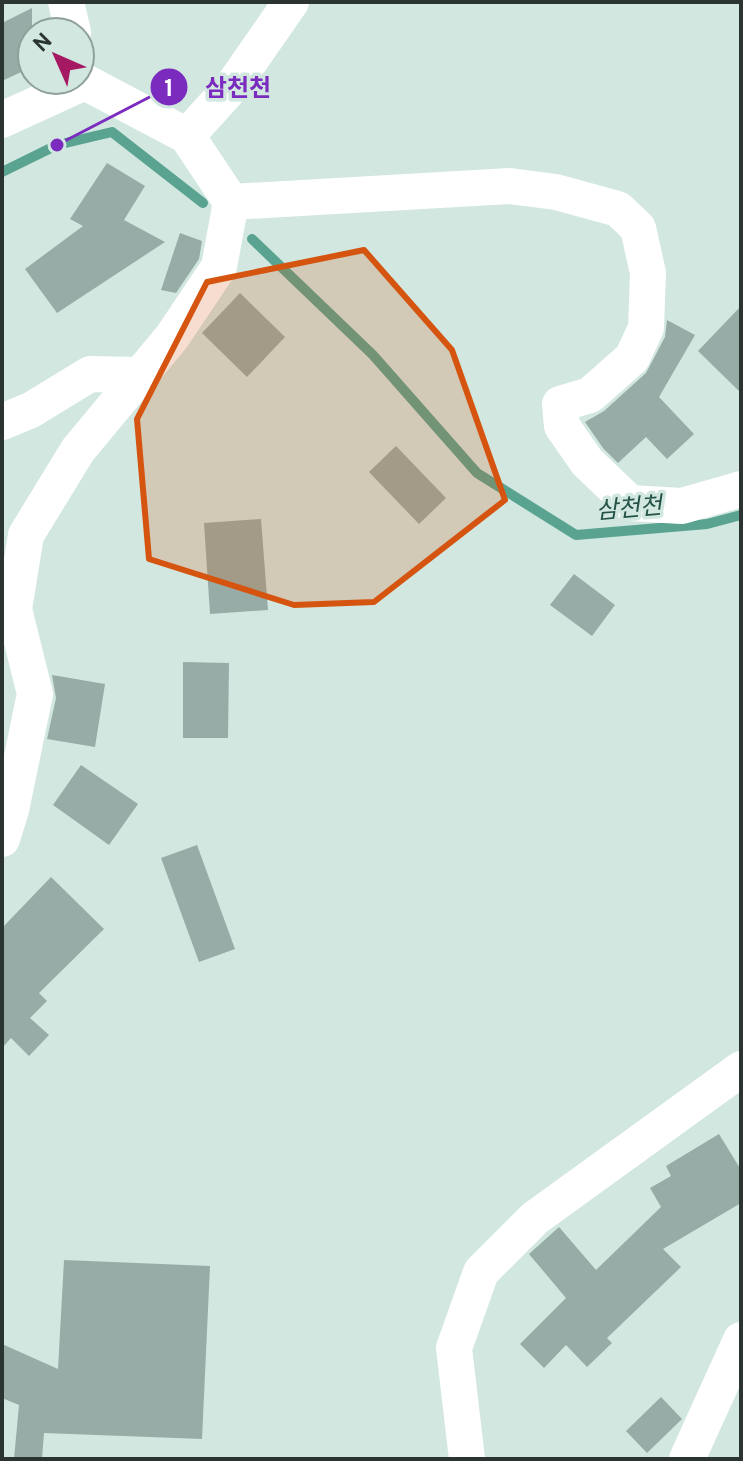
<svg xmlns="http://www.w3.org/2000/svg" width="743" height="1461" viewBox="0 0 743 1461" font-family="Overpass,'Noto Sans KR',sans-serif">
<rect width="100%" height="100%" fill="#d1e7e0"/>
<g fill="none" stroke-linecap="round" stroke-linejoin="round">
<!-- stream -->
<g stroke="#59a390" stroke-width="10">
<path d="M 2,172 L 57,145 L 112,132 L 203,203"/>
<path d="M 252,239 L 373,355 L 477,473 L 576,535 L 707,524 L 741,515"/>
</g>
</g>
<!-- building -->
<g fill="#97aca6">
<path d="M 32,8 L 32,67 L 2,81 L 2,23 Z"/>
<path d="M 107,163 L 145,186 L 124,220 L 165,242 L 57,313 L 25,269 L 83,226 L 70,219 Z"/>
<path d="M 180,233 L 202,241 L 199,259 L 176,293 L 161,290 Z"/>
<path d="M 240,293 L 285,337 L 247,377 L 202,333 Z"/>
<path d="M 741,306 L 741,393 L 698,351 Z"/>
<path d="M 667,320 L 695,335 L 659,397 L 694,434 L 667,459 L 646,437 L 618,463 L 603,448 L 585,422 L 604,411 L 646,373 L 665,337 Z"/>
<path d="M 396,446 L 446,498 L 419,524 L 369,472 Z"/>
<path d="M 261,519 L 268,610 L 210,614 L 204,523 Z"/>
<path d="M 574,574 L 615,605 L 592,636 L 550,605 Z"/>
<path d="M 183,662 L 229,663 L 228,738 L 183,738 Z"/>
<path d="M 52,675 L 105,684 L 95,747 L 47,739 L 56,698 Z"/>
<path d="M 81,765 L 138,804 L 109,845 L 53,805 Z"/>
<path d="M 197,845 L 235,949 L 199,962 L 161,858 Z"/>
<path d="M 51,877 L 104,929 L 39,993 L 47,1001 L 30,1018 L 49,1035 L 29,1056 L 11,1038 L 2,1048 L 2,928 Z"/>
<path d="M 719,1134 L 741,1170 L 741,1203 L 663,1249 L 681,1267 L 607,1338 L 612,1343 L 587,1367 L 566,1345 L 544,1368 L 520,1344 L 566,1298 L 529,1254 L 559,1227 L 596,1270 L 661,1207 L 650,1188 L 671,1176 L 666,1166 Z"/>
<path d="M 64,1260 L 210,1266 L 202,1439 L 44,1433 L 42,1459 L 14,1459 L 19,1405 L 2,1398 L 2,1344 L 58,1369 Z"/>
<path d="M 661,1397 L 682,1419 L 647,1453 L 626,1431 Z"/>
</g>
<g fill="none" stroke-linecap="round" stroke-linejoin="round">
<!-- minor -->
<g stroke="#fff" stroke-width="36">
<path d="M 66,2 L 73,32"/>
<path d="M 2,120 L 85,82 L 187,136 L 231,202 L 219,267 L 172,337 L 78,450 L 26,535 L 14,609 L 35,694 L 11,810 L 2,839"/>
<path d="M 187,136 L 234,84 L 291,2"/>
<path d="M 231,202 L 510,186 L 556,192 L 618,209 L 638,228 L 648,273 L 646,328 L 632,358 L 590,395 L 560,404 L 562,426 L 587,462 L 630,503 L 682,506 L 741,489"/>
<path d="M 2,422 L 31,410 L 90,374 L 140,375"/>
<path d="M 467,1459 L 454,1348 L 481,1272 L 535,1218 L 741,1069"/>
<path d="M 687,1459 L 741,1340"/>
</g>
</g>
<!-- marked area -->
<path fill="#d55510" fill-opacity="0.2" stroke="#d55510" stroke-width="6" stroke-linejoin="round" d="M 364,250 L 452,350 L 505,500 L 374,602 L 294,605 L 149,559 L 137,419 L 207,282 Z"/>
<g text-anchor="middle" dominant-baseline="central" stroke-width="7" stroke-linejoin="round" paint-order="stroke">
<!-- water labels -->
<g font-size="24" font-style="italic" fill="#255247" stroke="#d1e7e0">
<text transform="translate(629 510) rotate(-5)">삼천천</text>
</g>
</g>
<!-- callouts -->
<path fill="none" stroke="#7b2cbf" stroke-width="3" d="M57 145L169 87"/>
<g fill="#7b2cbf" stroke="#d1e7e0" stroke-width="3">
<circle cx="57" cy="145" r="8"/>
<circle cx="169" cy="87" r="20"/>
</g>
<g font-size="24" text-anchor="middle" font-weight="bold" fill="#fff">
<text x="169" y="96">1</text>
</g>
<g font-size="24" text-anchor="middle" font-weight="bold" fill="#7b2cbf" stroke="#d1e7e0" stroke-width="7" stroke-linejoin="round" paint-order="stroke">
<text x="238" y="96">삼천천</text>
</g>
<!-- border -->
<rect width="743" height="1461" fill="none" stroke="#2b3431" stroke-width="8"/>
<!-- north arrow -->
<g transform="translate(56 56) rotate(315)"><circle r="38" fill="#d1e7e0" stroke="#8f9f9a" stroke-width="2"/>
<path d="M0-6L14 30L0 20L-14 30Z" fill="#a41961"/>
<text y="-12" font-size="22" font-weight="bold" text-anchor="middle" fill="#2b3431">N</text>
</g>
</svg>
